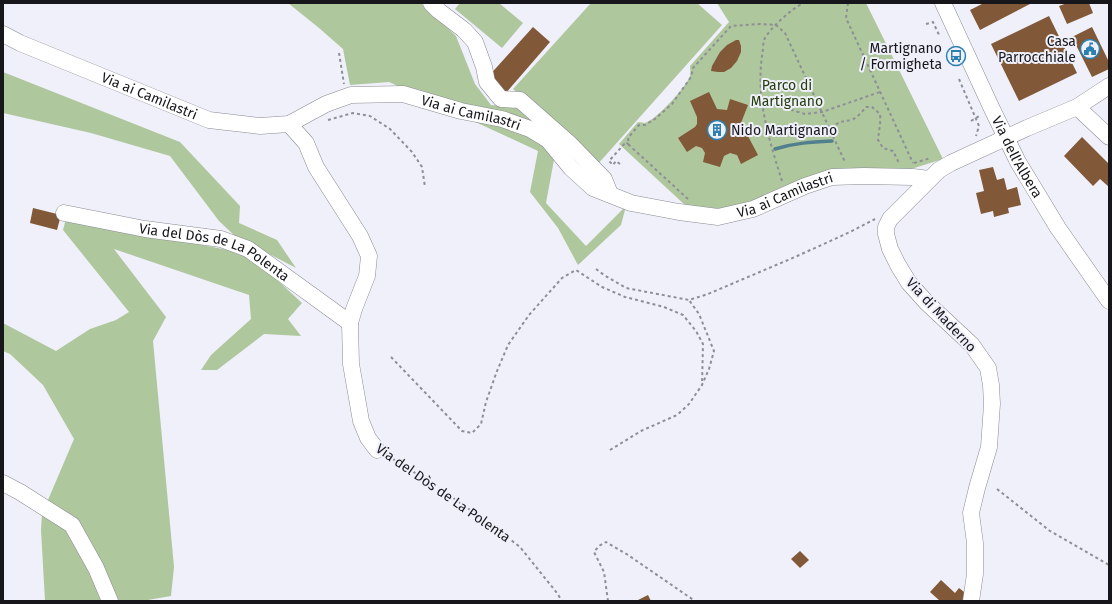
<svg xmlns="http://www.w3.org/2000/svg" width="1112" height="604" viewBox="0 0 1112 604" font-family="'Fira Sans',sans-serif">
<rect width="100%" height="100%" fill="#eff0fa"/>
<!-- green -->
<g fill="#afc79d">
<path d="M 288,3 L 421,3 L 456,36 L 475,84 L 491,105 L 522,108 L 558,138 L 546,203 L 586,246 L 626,206 L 621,225 L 578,265 L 558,228 L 530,192 L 538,151 L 389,82 L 350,85 L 343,49 L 319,28 Z"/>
<path d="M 460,3 L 499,3 L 523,23 L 502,48 L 455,9 Z"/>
<path d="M 591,3 L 697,3 L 722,25 L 597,165 L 513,89 Z"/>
<path d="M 717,3 L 866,3 L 943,159 L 908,170 L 858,171 L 729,210 L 685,205 L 619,144 L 638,122 C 641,122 643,123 645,123 C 656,120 687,86 690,76 C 691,73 690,69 690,66 L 729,22 Z"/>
<path d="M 3,72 L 180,142 L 240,206 L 239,223 L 277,240 L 296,268 L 235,236 L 219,221 L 170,156 L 91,133 L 3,113 Z"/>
<path d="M 66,219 L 249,254 L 302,303 L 288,319 L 301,336 L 264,334 L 217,370 L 201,370 L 211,355 L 251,319 L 249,295 L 114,249 L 166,317 L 153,341 L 174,567 L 171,596 L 142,601 L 45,601 L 41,530 L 42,514 L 74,439 L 43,385 L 10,354 L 3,351 L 3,323 L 56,351 L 90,329 L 116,320 L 129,312 L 63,230 Z"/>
</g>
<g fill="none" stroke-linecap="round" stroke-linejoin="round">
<!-- stream -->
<path stroke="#527f8e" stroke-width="3.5" d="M 775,149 C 794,143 812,142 832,141"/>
</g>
<!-- building -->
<g fill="#815838">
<path d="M 984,3 L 1029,3 L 1030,4 L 980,30 L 970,10 Z"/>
<path d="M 1067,3 L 1089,3 L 1093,13 L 1067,24 L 1059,6 Z"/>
<path d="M 1049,16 L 1077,73 L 1019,101 L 991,44 Z"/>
<path d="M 533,27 L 550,42 L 505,94 L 487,78 Z"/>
<path d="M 1092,27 L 1109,62 L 1109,69 L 1092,77 L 1072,37 Z"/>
<path d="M 736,40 L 739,40 L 741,46 L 741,52 L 737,61 L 731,68 L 724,72 L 718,72 L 711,71 L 712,66 L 720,52 L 727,45 Z"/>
<path d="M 709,92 L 717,109 L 727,110 L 730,99 L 748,105 L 741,123 L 758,155 L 741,164 L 737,155 L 730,153 L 724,156 L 720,167 L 703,162 L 705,153 L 702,148 L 696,146 L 687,152 L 678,138 L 695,127 L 697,124 L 697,117 L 690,101 Z"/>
<path d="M 1082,137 L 1108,163 L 1109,162 L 1109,187 L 1100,179 L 1093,186 L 1064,156 Z"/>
<path d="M 993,167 L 997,180 L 1004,178 L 1007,190 L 1017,187 L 1021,205 L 1008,208 L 1009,213 L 994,217 L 993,211 L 981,214 L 976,193 L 984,191 L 979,170 Z"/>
<path d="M 33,208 L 61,215 L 57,230 L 30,223 Z"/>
<path d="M 800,551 L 809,560 L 800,568 L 791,559 Z"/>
<path d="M 941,580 L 955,593 L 959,588 L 968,595 L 963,601 L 940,601 L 930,592 Z"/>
<path d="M 648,595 L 651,601 L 636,601 Z"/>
</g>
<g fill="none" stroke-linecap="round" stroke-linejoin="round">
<!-- minor casing -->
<g stroke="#8a8b94" stroke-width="17">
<g id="minor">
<path d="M 431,3 L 439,11 L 464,30 L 475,42 L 484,67 L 487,82 L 501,99 L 520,100 L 570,144 L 604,179 L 610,194"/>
<path id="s1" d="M 943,3 L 992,109 L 1018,162 L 1058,228 L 1109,301"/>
<path id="s2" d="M 3,34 L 20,43 L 209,120 L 260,126 L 289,124 L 326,104 L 351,95 L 403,94 L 461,111 L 502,119 L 530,129 L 548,140 L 571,168 L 593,188 L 631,203 L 679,212 L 718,217 L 753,209 L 805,186 L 832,177 L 864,176 L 913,177 L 929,179"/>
<path d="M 1077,107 L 1109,137"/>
<path d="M 289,124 L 306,143 L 316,167 L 360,236 L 369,256 L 367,276 L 354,309 L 350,323 L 351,364 L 361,421 L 368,438 L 377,450"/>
<path id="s3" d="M 64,213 L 145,229 L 221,239 L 248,249 L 350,323"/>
<path d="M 3,483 L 20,492 L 72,525 L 96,568 L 110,601"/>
<path d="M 971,601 L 975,574 L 975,543 L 971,513 L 977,488 L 989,447 L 992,404 L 991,385 L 988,368 L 972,345 L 927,303 L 909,283 L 898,265 L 890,249 L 886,234 L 886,227 L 890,219 L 939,170 L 951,163 L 1027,128 L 1077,107 L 1109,86"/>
</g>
</g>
<!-- path -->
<g stroke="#8e8f96" stroke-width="2" stroke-dasharray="3 3" stroke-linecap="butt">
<path d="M 848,3 L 846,18 L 913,163"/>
<path d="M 926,24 L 933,22 L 940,37"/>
<path d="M 339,53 L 344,84"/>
<path d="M 959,79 L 979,126 L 976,136"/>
<path d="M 762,101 L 805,114 L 822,112 L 880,92"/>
<path d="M 328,120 L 353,113 L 370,116 L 390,129 L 412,152 L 422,167 L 425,187"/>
<path d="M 971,121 L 981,115"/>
<path d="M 833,136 L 835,125 C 843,120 843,122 851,120 C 857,118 862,112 866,107 L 872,107 L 880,114 C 881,123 879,130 878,140 L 883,148 L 893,151 L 899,163"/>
<path d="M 914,163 L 931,158"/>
<path d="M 620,164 L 616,161 L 613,165 L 609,161 L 626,142 L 629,145"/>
<path d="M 782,181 C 769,140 756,99 762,56 C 763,51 763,45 764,40 C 769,29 792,8 804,3"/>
<path d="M 688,199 L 629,145 L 628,138 L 639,125 L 645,125 L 655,119 L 672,104 L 691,77 L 693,68 L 731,26 L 760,24 L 776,25 L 785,33 L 845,162"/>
<path d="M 596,269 L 604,275 L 626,288 L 689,300 L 708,294 L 795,257 L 850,232 L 875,219"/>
<path d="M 391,357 L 462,431 L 472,433 L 481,424 L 486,402 L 497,371 L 508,345 L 529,315 L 562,278 L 576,270 L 602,287 L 625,297 L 664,307 L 683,315 L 696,331 L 703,344 L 702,385"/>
<path d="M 610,450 L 641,431 L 677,415 L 689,404 L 702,385 L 709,369 L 714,351 L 699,314 L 689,300"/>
<path d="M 388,456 L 436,486 L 493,526 L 520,547 L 557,593 L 562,601"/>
<path d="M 997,489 L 1050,531 L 1109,565"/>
<path d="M 608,601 L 604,572 L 594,552 L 599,546 L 606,542 L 628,555 L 695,601"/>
</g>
<!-- minor -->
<use href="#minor" stroke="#fff" stroke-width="16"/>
</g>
<!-- icons -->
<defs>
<g id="civic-ring" transform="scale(1)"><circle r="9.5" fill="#eff0fa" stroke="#2c80b0" stroke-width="1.5"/><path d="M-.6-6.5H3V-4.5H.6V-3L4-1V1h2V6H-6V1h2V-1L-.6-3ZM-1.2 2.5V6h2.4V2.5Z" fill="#2c80b0"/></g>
<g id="bus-ring" transform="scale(1)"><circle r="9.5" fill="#eff0fa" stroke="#2c80b0" stroke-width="1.5"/><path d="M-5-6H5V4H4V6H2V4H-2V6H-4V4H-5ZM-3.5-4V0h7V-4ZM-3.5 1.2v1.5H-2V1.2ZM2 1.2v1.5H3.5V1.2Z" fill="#2c80b0"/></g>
<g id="building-ring" transform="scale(1)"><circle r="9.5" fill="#eff0fa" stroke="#2c80b0" stroke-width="1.5"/><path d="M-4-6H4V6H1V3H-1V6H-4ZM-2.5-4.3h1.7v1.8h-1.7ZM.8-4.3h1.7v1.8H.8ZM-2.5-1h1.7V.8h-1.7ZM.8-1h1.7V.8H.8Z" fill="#2c80b0"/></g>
</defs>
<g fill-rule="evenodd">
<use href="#civic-ring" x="1090" y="49"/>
<use href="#bus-ring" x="956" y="56"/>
<use href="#building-ring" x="717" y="130"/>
</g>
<g text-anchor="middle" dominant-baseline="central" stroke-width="4" stroke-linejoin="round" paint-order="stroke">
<!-- poi labels -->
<g font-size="14" fill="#17171b" stroke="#eff0fa" text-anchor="end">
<text x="1076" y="41">Casa<tspan x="1076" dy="16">Parrocchiale</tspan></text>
<text x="942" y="48">Martignano<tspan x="942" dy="16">/ Formigheta</tspan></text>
<text x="731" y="130" text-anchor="start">Nido Martignano</text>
</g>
<!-- park labels -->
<g font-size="14" fill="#243d0a" stroke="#eff0fa">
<text x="787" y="85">Parco di<tspan x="787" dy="16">Martignano</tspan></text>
</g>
<!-- street labels -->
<g font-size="14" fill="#17171b" stroke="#eff0fa">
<text stroke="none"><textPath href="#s2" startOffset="159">Via ai Camilastri</textPath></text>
<text stroke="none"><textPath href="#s2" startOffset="495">Via ai Camilastri</textPath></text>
<text stroke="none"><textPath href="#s1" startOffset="171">Via dell'Albera</textPath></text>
<text stroke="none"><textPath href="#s2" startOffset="843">Via ai Camilastri</textPath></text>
<text stroke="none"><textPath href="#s3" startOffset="157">Via del Dòs de La Polenta</textPath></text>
<text transform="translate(941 315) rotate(47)">Via di Maderno</text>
<text transform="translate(443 493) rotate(35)">Via del Dòs de La Polenta</text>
</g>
</g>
<!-- border -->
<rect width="1112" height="604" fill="none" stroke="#17171b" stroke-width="8"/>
</svg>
